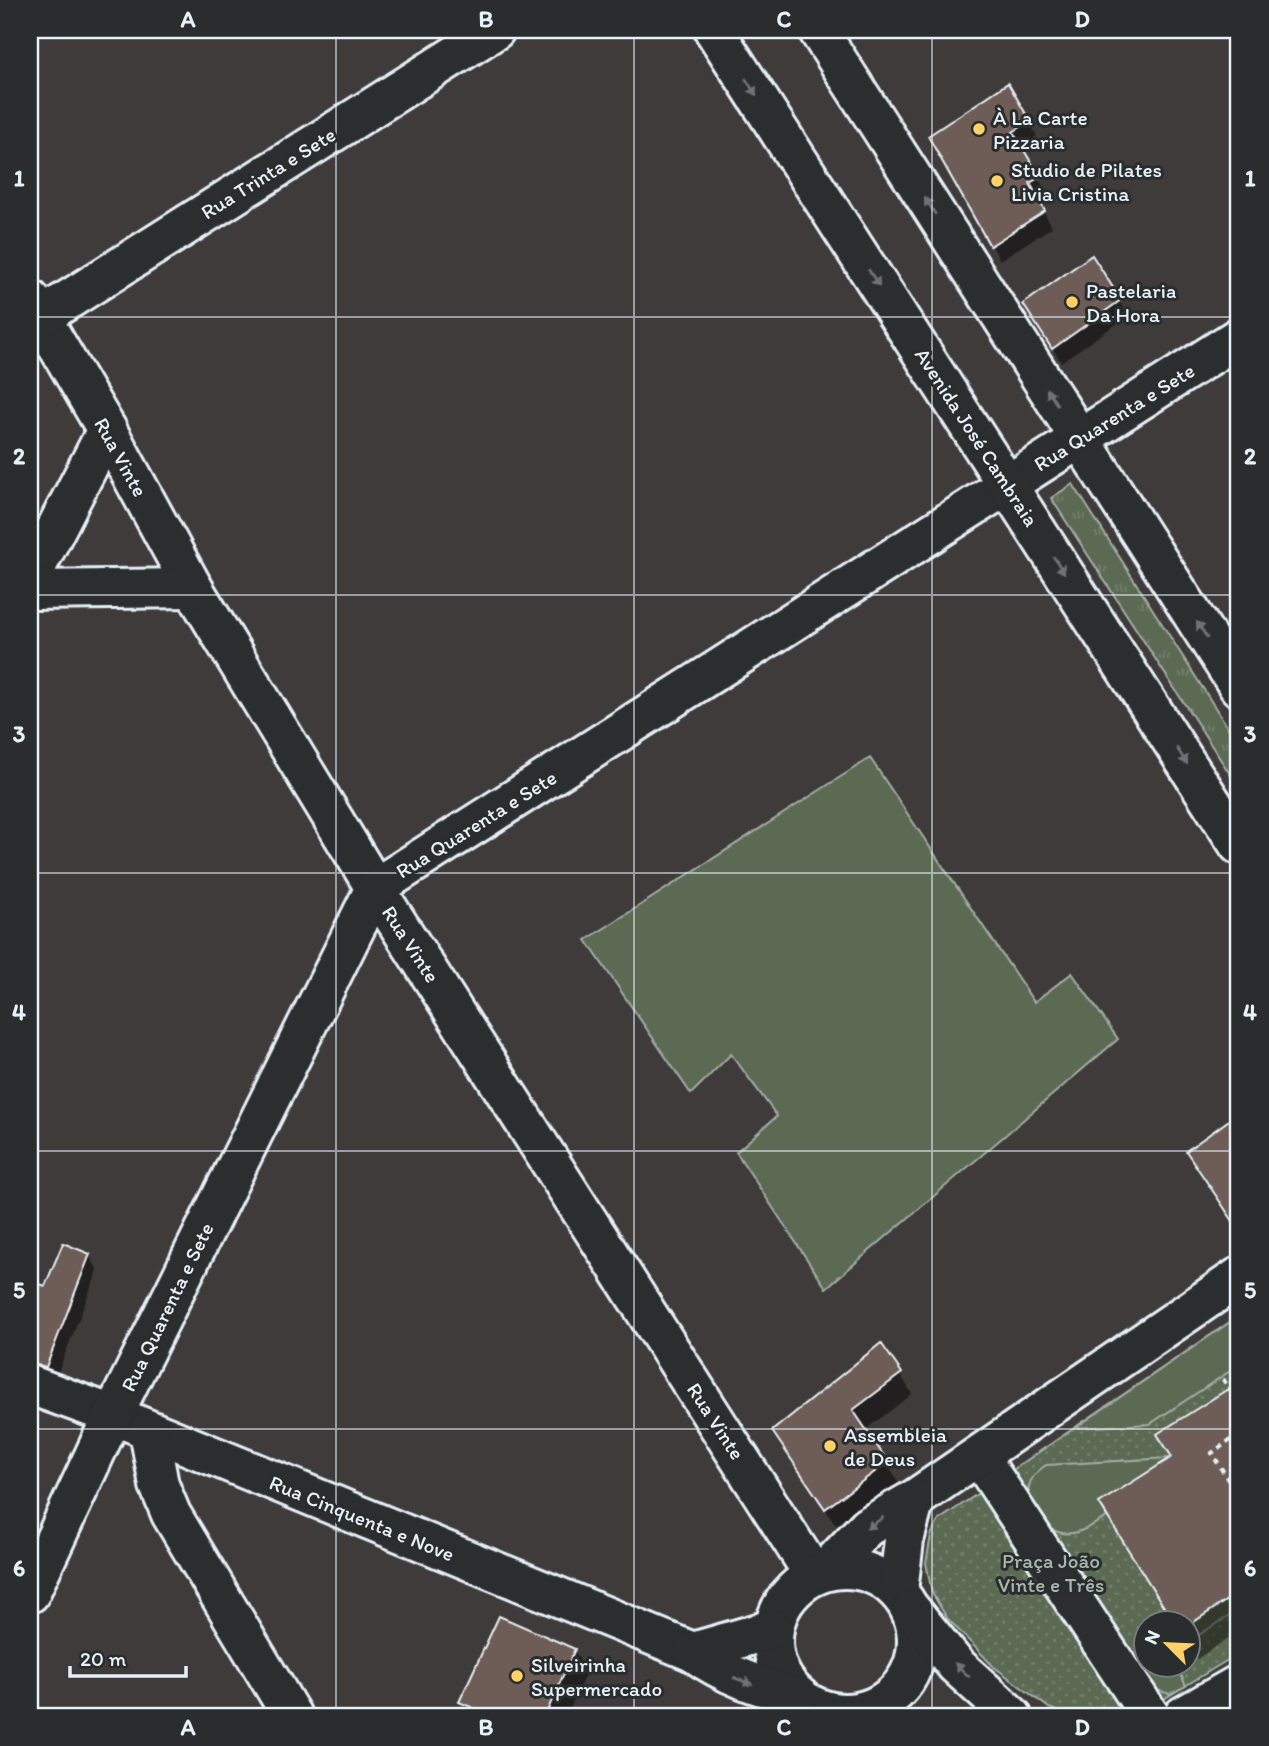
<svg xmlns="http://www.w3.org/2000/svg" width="1269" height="1746" viewBox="0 0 1269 1746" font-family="Itim,sans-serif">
<defs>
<pattern id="grass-tufts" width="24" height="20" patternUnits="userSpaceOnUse" patternTransform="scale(1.75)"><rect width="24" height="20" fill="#5b6b53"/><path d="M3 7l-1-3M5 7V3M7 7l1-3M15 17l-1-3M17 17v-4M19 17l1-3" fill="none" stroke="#73816c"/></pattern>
<pattern id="park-dots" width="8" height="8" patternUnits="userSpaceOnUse" patternTransform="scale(1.75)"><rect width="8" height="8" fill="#5b6b53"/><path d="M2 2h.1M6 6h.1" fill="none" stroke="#73816c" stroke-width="1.8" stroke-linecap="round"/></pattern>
</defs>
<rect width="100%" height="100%" fill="#3e3b3a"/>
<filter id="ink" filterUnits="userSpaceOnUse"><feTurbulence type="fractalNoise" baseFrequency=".0143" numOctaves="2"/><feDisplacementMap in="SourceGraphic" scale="14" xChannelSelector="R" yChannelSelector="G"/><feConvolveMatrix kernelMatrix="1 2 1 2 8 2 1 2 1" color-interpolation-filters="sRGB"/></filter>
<g filter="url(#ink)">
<!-- grass -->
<path fill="url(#grass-tufts)" stroke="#a2aea6" stroke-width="2" d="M 1073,484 L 1239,745 L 1239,788 L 1051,498 Z"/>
<!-- park -->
<path fill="url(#park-dots)" stroke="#a2aea6" stroke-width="2" fill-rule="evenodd" d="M 1239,1316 L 1239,1653 L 1136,1716 L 1071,1716 L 1049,1708 L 993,1666 L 947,1618 L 932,1593 L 926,1563 L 931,1535 L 939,1520 ZM 1146,1624 L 1188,1624 L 1188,1666 L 1146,1666 Z"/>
<!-- garden -->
<g fill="#5b6b53" stroke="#a2aea6" stroke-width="2">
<path d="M 870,758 L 1034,1002 L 1072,973 L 1118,1039 L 826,1288 L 736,1152 L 777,1116 L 731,1054 L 691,1094 L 586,940 Z"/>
<path d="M 1239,1316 L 1239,1365 L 1150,1424 L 1075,1428 Z"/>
<path d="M 1170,1458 L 1100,1504 L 1107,1517 C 1094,1524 1078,1536 1062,1533 C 1050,1531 1044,1523 1038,1513 C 1024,1494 1025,1479 1046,1465 Z"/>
<path d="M 1239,1592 L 1239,1610 L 1189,1641 L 1189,1626 Z"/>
<path d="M 1146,1648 L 1146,1666 L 1177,1666 L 1186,1686 L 1170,1694 L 1153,1689 L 1136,1662 L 1138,1655 Z"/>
</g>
<!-- shadow -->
<g fill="#0007">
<path d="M 1008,86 L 1037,136 L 1020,147 L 1047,193 L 1037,199 L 1052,227 L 1000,260 L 930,137 Z"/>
<path d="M 1119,301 L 1128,316 L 1061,362 L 1034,319 Z"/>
<path d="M 89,1256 L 98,1270 L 56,1377 L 30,1367 L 30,1304 L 37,1285 L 46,1289 Z"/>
<path d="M 900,1374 L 912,1394 L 865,1430 L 899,1483 L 838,1528 L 787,1452 Z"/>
<path d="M 1239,1384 L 1239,1631 L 1197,1659 L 1188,1646 L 1188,1624 L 1175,1624 L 1118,1532 L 1173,1458 L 1160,1435 Z"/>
<path d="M 574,1650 L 586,1672 L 567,1716 L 469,1716 L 461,1702 Z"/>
</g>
<!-- building -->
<g fill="#6e5d56" stroke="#e8f1f8" stroke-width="2">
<path d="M 1008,83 L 1030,121 L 1013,132 L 1040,177 L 1030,183 L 1045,211 L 990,246 L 928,136 Z"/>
<path d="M 1092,255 L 1121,300 L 1052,349 L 1023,304 Z"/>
<path d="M 1239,1113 L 1239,1230 L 1186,1151 Z"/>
<path d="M 63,1243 L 90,1254 L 46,1367 L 30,1364 L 30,1299 L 37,1283 L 45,1286 Z"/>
<path d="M 881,1343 L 902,1373 L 853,1410 L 888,1462 L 825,1509 L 772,1431 Z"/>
<path d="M 1239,1382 L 1239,1592 L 1192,1623 L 1174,1623 L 1099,1503 L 1172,1457 L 1157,1434 Z"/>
<path d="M 499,1616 L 575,1649 L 545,1716 L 492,1716 L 459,1702 Z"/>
</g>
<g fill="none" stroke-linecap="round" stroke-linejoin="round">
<!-- street casing -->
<g stroke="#e8f1f8" stroke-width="44">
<g id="street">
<path d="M 30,299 L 107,430 L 193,588 L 375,888 L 814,1575"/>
<path d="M 41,317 L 495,30"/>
<path d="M 30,579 L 107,430"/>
<path d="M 30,590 L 193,588"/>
<path d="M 30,1385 L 113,1415 L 693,1652"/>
<path d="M 149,1431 L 159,1485 L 171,1514 L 292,1716"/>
<path d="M 979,1456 L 1150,1716"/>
<path d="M 915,1499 L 1239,1277"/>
<circle cx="845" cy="1641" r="72"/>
<path d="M 825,1571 L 867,1527 L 915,1499 L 904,1540 L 898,1591"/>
<path d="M 30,1593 L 113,1415 L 375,888 L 1239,337"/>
<path d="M 911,1610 L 956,1665 L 1012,1716"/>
<path d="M 773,1629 L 693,1652 C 726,1676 759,1686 798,1697"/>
<path d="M 1183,1716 L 1239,1684"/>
</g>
</g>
<!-- primary casing -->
<g stroke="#e8f1f8" stroke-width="44">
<g id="primary">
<path d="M 714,30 L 1239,845"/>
<path d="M 818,30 L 1239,687"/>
</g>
</g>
<!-- path -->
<g stroke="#e8f1f8" stroke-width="4.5" stroke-dasharray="5 5" stroke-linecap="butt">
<path d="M 1223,1379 L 1239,1405"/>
<path d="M 1239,1434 L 1212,1453 L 1239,1498"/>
</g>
<!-- street -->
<use href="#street" stroke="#2a2d2e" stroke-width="38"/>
<!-- primary -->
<use href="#primary" stroke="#2a2d2e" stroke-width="38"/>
</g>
<!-- one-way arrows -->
<defs><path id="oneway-solid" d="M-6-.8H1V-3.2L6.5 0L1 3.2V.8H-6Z" transform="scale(1.75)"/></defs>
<g fill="#6c7275">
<use href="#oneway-solid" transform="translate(751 87) rotate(57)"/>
<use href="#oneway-solid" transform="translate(930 206) rotate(-123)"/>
<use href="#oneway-solid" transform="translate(874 278) rotate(57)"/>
<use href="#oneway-solid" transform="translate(1052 397) rotate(-123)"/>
<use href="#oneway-solid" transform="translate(1059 565) rotate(57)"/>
<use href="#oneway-solid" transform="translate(1202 630) rotate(-123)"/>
<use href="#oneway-solid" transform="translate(1182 756) rotate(57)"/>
<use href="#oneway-solid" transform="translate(875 1523) rotate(144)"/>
<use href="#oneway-solid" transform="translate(962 1670) rotate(-136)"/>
<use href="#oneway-solid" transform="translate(743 1681) rotate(20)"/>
</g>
</g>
<!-- grid -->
<path fill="none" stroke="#e8f1f8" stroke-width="2" stroke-opacity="0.55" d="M 336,30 L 336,1716M 634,30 L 634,1716M 932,30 L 932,1716M 30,317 L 1239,317M 30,595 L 1239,595M 30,873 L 1239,873M 30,1151 L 1239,1151M 30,1429 L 1239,1429"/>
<!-- markers -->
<g fill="#ffd166" stroke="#2a2d2e" stroke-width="2.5">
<circle cx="979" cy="129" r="7"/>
<circle cx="997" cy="181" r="7"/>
<circle cx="1072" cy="302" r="7"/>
<circle cx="830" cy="1446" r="7"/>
<circle cx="517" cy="1676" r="7"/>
</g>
<g text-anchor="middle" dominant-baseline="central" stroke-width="6" stroke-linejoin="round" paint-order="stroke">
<!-- poi labels -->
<g font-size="21" fill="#e8f1f8" stroke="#2a2d2e" text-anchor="start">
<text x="993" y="117">À La Carte<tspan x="993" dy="24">Pizzaria</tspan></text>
<text x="1011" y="169">Studio de Pilates<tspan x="1011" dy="24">Livia Cristina</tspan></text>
<text x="1086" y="290">Pastelaria<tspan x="1086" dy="24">Da Hora</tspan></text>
<text x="844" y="1434">Assembleia<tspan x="844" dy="24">de Deus</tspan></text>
<text x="531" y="1664">Silveirinha<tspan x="531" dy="24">Supermercado</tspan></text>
</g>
<!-- street labels -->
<g font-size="21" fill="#e8f1f8" stroke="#2a2d2e">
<text transform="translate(268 173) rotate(-32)">Rua Trinta e Sete</text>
<text transform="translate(1114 417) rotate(-32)">Rua Quarenta e Sete</text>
<text transform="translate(977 437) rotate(57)">Avenida José Cambraia</text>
<text transform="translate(121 457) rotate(61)">Rua Vinte</text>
<text transform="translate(476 824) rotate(-32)">Rua Quarenta e Sete</text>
<text transform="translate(411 944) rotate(57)">Rua Vinte</text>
<text transform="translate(167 1307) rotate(-64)">Rua Quarenta e Sete</text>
<text transform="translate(716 1421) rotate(57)">Rua Vinte</text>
<text transform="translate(362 1518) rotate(22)">Rua Cinquenta e Nove</text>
</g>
<!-- park labels -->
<g font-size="21" fill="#a9b5ae" stroke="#2a2d2e">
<text x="1051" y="1560">Praça João<tspan x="1051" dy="24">Vinte e Três</tspan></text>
</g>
</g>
<!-- margin -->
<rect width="1269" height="1746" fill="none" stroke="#2a2d2e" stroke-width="77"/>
<!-- north arrow -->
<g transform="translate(1167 1644) rotate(294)"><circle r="33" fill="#2a2d2e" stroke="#767b7f" stroke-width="2"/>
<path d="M0-5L12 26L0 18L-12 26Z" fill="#ffd166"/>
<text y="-10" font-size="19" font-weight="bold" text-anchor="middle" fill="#e8f1f8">N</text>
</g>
<!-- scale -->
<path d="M70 1666v10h116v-10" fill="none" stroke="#e8f1f8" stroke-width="3.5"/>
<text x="80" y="1666" font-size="21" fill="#e8f1f8" stroke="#2a2d2e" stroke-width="5" paint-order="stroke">20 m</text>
<rect x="38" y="38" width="1192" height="1670" fill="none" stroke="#e8f1f8" stroke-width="2.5"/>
<g font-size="23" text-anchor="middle" font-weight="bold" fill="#e8f1f8">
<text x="188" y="27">A</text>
<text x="486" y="27">B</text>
<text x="784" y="27">C</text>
<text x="1082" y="27">D</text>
<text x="19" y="186">1</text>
<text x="1250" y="186">1</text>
<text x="19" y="464">2</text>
<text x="1250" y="464">2</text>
<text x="19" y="742">3</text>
<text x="1250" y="742">3</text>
<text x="19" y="1020">4</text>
<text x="1250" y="1020">4</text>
<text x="19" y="1298">5</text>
<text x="1250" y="1298">5</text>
<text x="19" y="1576">6</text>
<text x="1250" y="1576">6</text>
<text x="188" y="1735">A</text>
<text x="486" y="1735">B</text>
<text x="784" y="1735">C</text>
<text x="1082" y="1735">D</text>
</g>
</svg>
